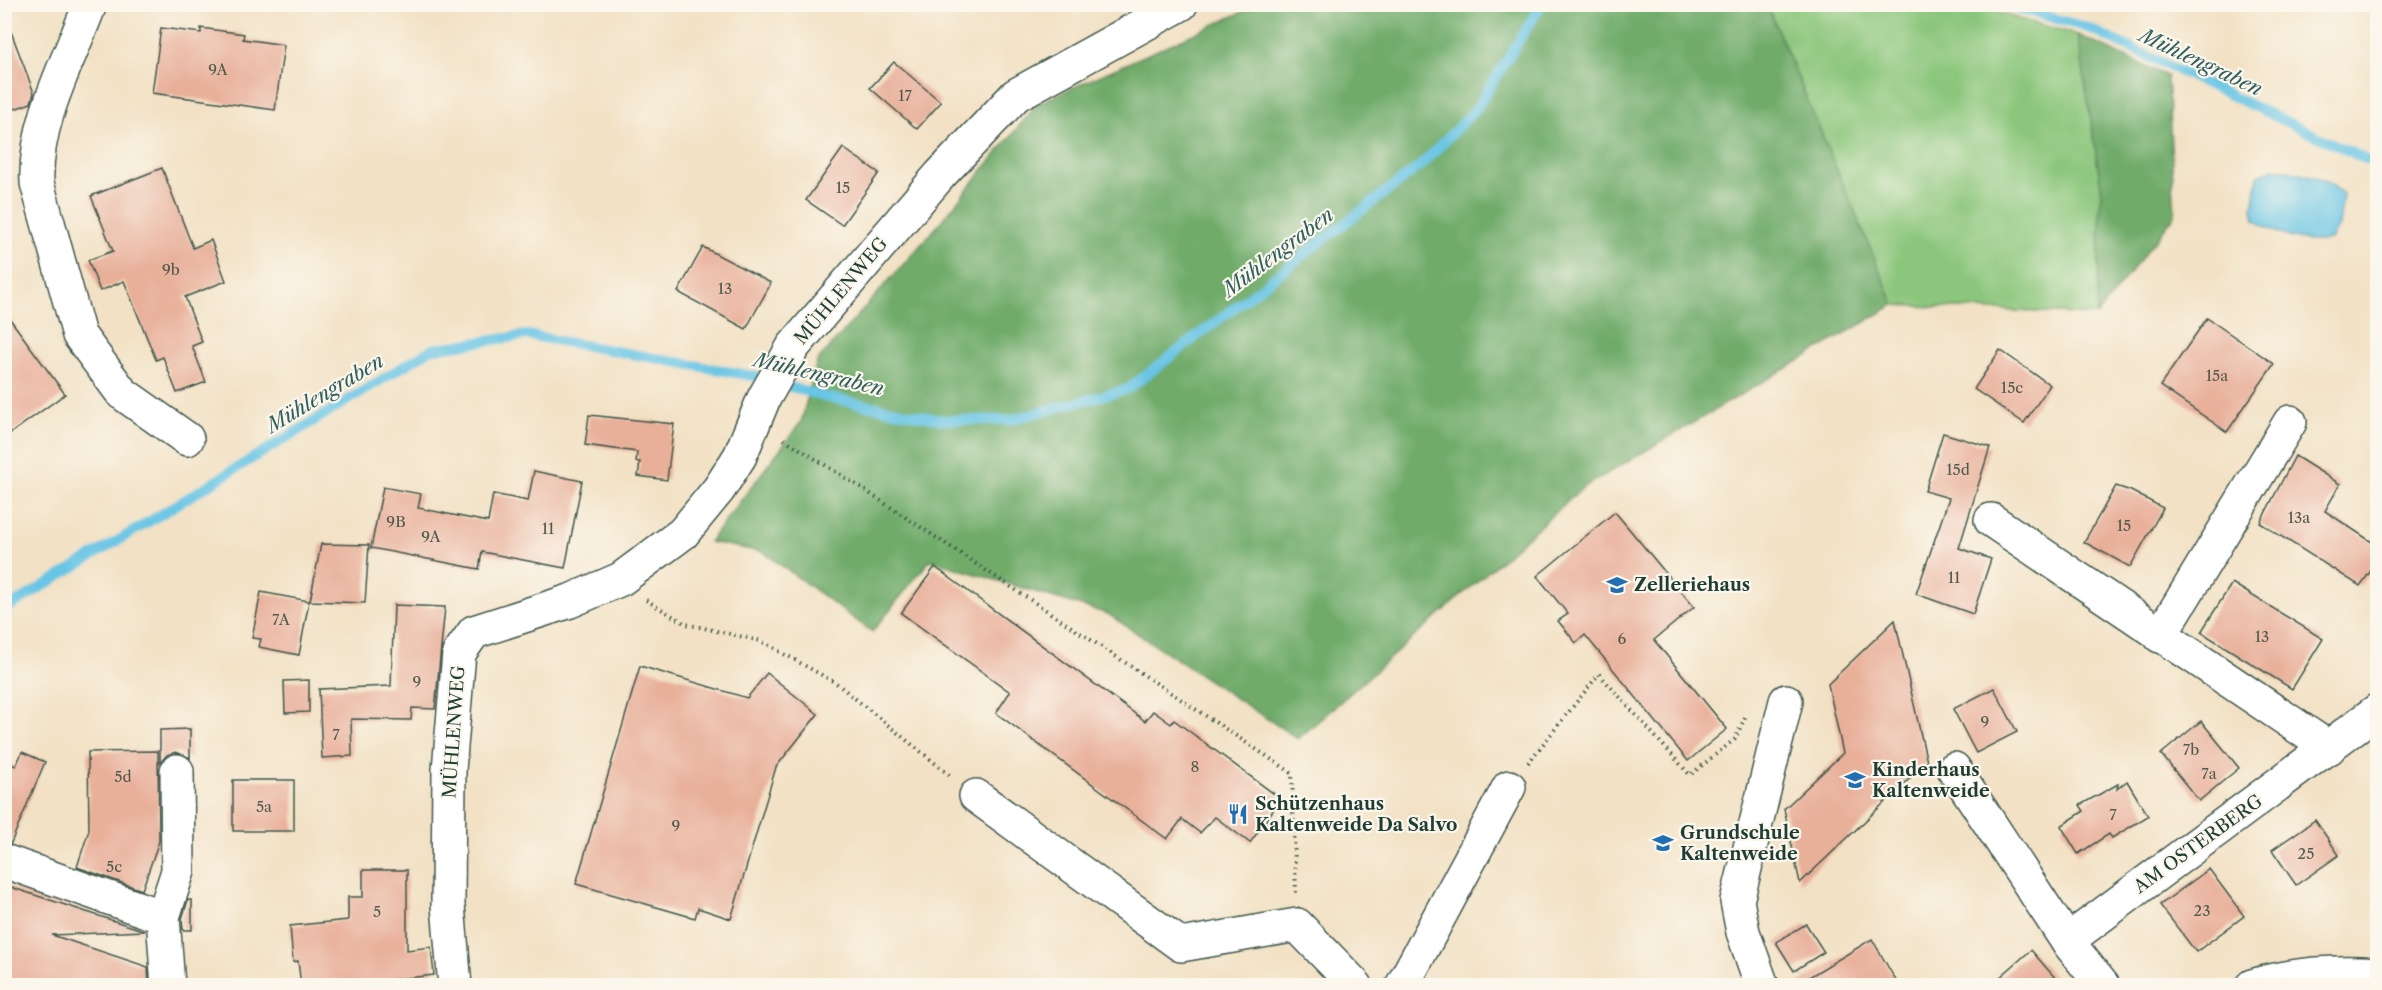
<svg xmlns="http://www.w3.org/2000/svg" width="2382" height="990" viewBox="0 0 2382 990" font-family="'Libre Caslon Text',serif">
<rect width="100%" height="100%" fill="#fbf7ec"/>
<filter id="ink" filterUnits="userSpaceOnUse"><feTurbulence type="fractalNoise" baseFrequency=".0167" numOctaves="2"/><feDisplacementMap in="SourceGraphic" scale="12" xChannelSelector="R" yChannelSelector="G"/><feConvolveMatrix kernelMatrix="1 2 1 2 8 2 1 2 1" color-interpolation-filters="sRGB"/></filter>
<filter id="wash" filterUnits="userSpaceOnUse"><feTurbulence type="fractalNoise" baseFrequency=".008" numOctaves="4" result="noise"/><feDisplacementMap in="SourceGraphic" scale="24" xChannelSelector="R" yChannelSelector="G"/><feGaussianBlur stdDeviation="1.35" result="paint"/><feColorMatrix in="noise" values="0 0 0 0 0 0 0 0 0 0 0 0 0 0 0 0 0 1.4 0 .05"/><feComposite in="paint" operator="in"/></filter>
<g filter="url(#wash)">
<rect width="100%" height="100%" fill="#f2e1c4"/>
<!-- green -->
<path fill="#8bc67b" stroke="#558258" stroke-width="1.5" d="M 1767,5 L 1970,5 L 2078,35 L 2101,187 L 2097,315 L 1894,305 Z"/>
<!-- forest -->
<g fill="#70ab6b" stroke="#487450" stroke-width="1.5">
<path d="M 1258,5 L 1767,5 L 1894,305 L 1584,487 L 1298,739 L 1108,614 L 930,560 L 872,632 L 763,552 L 709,542 L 801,422 L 817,361 L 934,230 L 1038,103 Z"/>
<path d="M 2078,35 L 2167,76 L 2175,215 L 2097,315 L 2101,187 Z"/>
</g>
<!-- water -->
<path fill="#67c5e5" stroke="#43818c" stroke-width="1.5" d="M 2273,168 C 2300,172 2325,175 2343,195 L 2339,225 L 2331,240 C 2302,244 2279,236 2255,220 L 2253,208 L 2258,176 Z"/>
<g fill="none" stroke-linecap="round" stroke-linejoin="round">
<!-- stream -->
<g stroke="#67c5e5" stroke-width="10">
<path d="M 2004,4 L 2088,28 L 2378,165"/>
<path d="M 4,610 L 432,349 L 527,335 L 753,376 L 825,397 L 942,420 L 1010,420 L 1128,389 L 1420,166 L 1476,109 L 1542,4"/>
</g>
</g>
<g id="blocks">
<!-- building -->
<g fill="#e8af99">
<path d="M 4,21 L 7,21 L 34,93 L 31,103 L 4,113 Z"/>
<path d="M 161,28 L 201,33 L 201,28 L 244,34 L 243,39 L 284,45 L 275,110 L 152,93 Z"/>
<path d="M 894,62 L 941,102 L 917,129 L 870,88 Z"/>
<path d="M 843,148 L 879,173 L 842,225 L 806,200 Z"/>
<path d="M 162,168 L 193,248 L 211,240 L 226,281 L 185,297 L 202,342 L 192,346 L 206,382 L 177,393 L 163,357 L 156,360 L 124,281 L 100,291 L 88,260 L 113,251 L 91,196 Z"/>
<path d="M 703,247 L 771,283 L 746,329 L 678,292 Z"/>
<path d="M 4,311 L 65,394 L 4,438 Z"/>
<path d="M 2207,318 L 2274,364 L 2227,432 L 2160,386 Z"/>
<path d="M 2000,350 L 2050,385 L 2024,423 L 1974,389 Z"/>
<path d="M 589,415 L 674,424 L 667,480 L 638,476 L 640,462 L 636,462 L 637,452 L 585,445 Z"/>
<path d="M 1943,433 L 1990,447 L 1959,548 L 1991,559 L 1973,614 L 1916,594 L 1949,498 L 1925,491 Z"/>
<path d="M 2295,456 L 2340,484 L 2325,511 L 2378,546 L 2378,561 L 2360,586 L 2260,523 Z"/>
<path d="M 534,471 L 582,481 L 565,568 L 482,552 L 479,569 L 371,548 L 383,487 L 421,494 L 418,508 L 488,522 L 493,494 L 528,501 Z"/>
<path d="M 2116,486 L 2131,491 L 2163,508 L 2130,567 L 2084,542 Z"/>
<path d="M 1615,512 L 1694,607 L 1654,640 L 1727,729 L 1688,761 L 1585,635 L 1576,643 L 1558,621 L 1568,614 L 1537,576 Z"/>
<path d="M 321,544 L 369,545 L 365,603 L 310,601 Z"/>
<path d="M 935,567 L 1145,721 L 1153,711 L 1171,724 L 1174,720 L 1281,799 L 1250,843 L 1215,817 L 1200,833 L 1182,819 L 1167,839 L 996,713 L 1010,692 L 901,613 Z"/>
<path d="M 2232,583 L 2323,639 L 2292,689 L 2201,632 Z"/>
<path d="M 261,592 L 309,601 L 299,655 L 259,647 L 261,639 L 252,638 Z"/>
<path d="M 394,605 L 445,607 L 435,709 L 412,708 L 411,720 L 351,719 L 352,756 L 322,758 L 319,689 L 391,686 Z"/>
<path d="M 1895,620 L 1927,762 L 1800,883 L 1784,809 L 1843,753 L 1828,684 Z"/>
<path d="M 640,666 L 747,698 L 767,673 L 818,714 L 776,767 L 731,919 L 698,908 L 695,918 L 576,884 Z"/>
<path d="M 309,680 L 309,712 L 285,713 L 284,681 Z"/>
<path d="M 1994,688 L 2017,732 L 1976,753 L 1953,709 Z"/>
<path d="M 2201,721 L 2239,768 L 2199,801 L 2161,754 Z"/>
<path d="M 190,729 L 190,758 L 176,752 L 167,755 L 160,763 L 160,730 Z"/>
<path d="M 158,751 L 159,841 L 142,890 L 77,867 L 89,830 L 88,752 Z"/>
<path d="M 22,752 L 45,762 L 11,843 L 4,843 L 4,761 L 16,766 Z"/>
<rect x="233" y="780" width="61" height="51"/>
<path d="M 2127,781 L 2148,816 L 2112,838 L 2109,834 L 2078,854 L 2061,826 L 2084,811 L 2080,805 L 2118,784 L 2117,789 Z"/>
<path d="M 2315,820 L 2339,855 L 2296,885 L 2272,850 Z"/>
<path d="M 2209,869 L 2244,916 L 2196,952 L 2160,905 Z"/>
<path d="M 363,870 L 407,870 L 407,950 L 431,947 L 434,975 L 334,986 L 301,986 L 298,961 L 293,962 L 290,926 L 348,920 L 348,897 L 363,897 Z"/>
<path d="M 4,885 L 145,931 L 52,935 L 148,967 L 149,986 L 4,986 Z"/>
<path d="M 188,900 L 192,900 L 192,930 L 183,930 L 182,919 Z"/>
<path d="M 1806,924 L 1824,952 L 1794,971 L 1776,942 Z"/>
<path d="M 1872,939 L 1899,986 L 1794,986 Z"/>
<path d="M 2031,950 L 2062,986 L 1990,986 Z"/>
</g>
</g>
</g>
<g filter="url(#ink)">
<use href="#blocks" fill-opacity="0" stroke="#3f564a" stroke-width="1.5"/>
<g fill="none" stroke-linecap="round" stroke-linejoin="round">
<!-- minor casing -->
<g stroke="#3f564a" stroke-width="36">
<g id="minor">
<path d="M 90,4 C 69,61 34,121 37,183 L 79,335 L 122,393 L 187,439"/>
<path d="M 1991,520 L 2329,748"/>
<path d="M 2160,636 L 2290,422"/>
<path d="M 1954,769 L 2067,941 L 2103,986"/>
<path d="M 976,796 L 1181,945 L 1297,925 L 1356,986"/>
<path d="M 4,861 L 163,917"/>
<path d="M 2067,941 L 2378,710"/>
<path d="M 168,986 L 163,917 L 178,871 L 177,771"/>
<path d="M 455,986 L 448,905 L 449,770 L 459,653 L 474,632 L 570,601 L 621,579 L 683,533 L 719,489 L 740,456 L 764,398 L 793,347 L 940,175 L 1016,95 L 1181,4"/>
<path d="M 1402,986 L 1509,787"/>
<path d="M 1762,986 L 1743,932 L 1737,901 L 1786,701"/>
<path d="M 2252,986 C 2291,974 2337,971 2378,974"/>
</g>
</g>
<!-- path -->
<g stroke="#3f564a" stroke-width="4" stroke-dasharray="1.5 4.5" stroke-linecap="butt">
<path d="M 784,439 L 863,489 L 1292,773 L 1296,893"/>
<path d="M 646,600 L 686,624 L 761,641 L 836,683 L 952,777"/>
<path d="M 1528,763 L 1599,674 L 1690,775 L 1735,739 L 1746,715"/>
</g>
<!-- minor -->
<use href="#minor" stroke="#fff" stroke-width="33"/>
</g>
</g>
<!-- icons -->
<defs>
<g id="school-bare" transform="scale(1.62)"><path d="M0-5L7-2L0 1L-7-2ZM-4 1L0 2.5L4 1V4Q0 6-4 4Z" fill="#1f6fb2" stroke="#fbf7ec" stroke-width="2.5" paint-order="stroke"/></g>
<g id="restaurant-bare" transform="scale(1.62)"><path d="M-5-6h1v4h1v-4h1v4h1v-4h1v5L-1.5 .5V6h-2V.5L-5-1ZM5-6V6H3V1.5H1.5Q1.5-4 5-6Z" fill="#1f6fb2" stroke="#fbf7ec" stroke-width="2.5" paint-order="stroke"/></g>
</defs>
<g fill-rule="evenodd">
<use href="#school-bare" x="1617" y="585"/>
<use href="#school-bare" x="1855" y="780"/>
<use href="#restaurant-bare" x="1238" y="814"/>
<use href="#school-bare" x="1663" y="843"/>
</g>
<g text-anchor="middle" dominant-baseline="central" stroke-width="4.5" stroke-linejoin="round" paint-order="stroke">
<!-- number labels -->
<g font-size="15" fill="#515a4d">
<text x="218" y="69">9A</text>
<text x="905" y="95">17</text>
<text x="843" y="187">15</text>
<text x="171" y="269">9b</text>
<text x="725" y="288">13</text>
<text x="2217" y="375">15a</text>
<text x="2012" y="387">15c</text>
<text x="1958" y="469">15d</text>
<text x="2299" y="517">13a</text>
<text x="396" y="521">9B</text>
<text x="2124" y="525">15</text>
<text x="548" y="528">11</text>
<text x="431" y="536">9A</text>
<text x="1954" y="577">11</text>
<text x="281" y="619">7A</text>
<text x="2262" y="636">13</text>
<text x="1622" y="638">6</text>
<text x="417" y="681">9</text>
<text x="1985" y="721">9</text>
<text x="336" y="734">7</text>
<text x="2191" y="749">7b</text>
<text x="1195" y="766">8</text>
<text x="2209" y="773">7a</text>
<text x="123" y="776">5d</text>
<text x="264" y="806">5a</text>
<text x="2113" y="814">7</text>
<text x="676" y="825">9</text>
<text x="2306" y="853">25</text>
<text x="114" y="866">5c</text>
<text x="2202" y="910">23</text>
<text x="377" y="911">5</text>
</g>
<!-- street labels -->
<g font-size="18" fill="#1f3d34" stroke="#fbf7ec">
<text transform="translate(841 291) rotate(-50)">MÜHLENWEG</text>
<text transform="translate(454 732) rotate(-86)">MÜHLENWEG</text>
<text transform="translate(2198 844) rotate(-36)">AM OSTERBERG</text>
</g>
<!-- poi labels -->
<g font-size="18" font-weight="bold" fill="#1f3d34" stroke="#fbf7ec" text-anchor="start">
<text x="1634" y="585">Zelleriehaus</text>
<text x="1872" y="770">Kinderhaus<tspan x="1872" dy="21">Kaltenweide</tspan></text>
<text x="1255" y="804">Schützenhaus<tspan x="1255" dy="21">Kaltenweide Da Salvo</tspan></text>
<text x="1680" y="833">Grundschule<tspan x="1680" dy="21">Kaltenweide</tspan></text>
</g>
<!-- water labels -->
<g font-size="20" font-style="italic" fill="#315f60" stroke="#fbf7ec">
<text transform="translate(2201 62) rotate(25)">Mühlengraben</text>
<text transform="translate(1278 252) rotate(-37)">Mühlengraben</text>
<text transform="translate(819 374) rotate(13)">Mühlengraben</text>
<text transform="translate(325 393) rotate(-31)">Mühlengraben</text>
</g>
</g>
<!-- margin -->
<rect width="2382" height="990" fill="none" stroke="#fbf7ec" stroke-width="24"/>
</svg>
